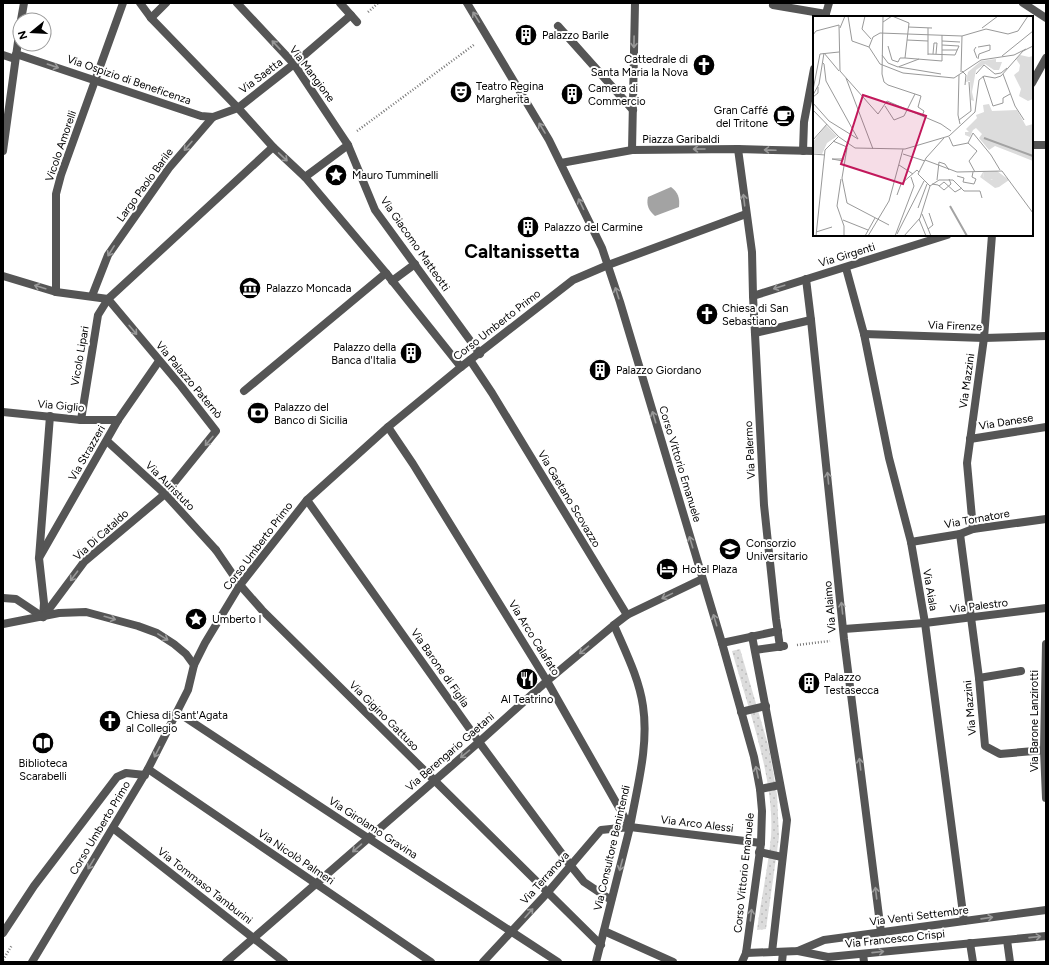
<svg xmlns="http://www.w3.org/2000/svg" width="1049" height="965" viewBox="0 0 1049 965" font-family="Figtree,sans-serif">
<defs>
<pattern id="grass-dots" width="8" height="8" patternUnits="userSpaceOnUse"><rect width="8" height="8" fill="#dcdcdc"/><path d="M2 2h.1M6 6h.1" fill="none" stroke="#bbb" stroke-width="1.8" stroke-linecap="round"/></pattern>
</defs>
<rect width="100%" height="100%" fill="#fff"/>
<!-- grass -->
<path fill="url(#grass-dots)" d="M 740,649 L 769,748 L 777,795 L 779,837 L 766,929 L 757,930 C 761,900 768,868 771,837 C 775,779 748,708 732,651 Z"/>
<!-- water -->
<path fill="#a3a3a3" d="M 671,187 C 678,192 680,198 679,207 L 655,216 C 649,211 646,205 648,197 Z"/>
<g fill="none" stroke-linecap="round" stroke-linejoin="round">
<!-- path -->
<g stroke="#777" stroke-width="2.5" stroke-dasharray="1 2" stroke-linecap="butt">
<path d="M 368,12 L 378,3"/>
<path d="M 357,131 L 475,44"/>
<path d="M 797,645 L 830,641"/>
<path d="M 3,960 L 12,945"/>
</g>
<!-- service -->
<g stroke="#555" stroke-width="8">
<path d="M 140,3 L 151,18 L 238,108 L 273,147 L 305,177 L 348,145 L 294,64 L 237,3"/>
<path d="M 340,3 L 357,22"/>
<path d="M 774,3 L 773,5 L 826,14"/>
<path d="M 151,18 L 166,3"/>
<path d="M 558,26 L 633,110"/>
<path d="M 16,54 L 201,116 L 213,117"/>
<path d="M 1032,83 L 1046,58"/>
<path d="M 738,149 L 752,252 L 753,296 L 947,235"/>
<path d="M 846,268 L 864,334 L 889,458 L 911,542 L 925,623 L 964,921"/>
<path d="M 806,279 L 811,320 L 844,639 L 881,932"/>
<path d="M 56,292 L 56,194 L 61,175 L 123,3"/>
<path d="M 92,296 L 108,255 L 169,168 L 213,117 L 238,108 L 294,64 L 351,15"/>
<path d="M 864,334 L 984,338 L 1046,336"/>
<path d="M 244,391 L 386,273"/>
<path d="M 3,412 L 81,420 L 118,420"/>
<path d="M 81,420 L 98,315 L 108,299 L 273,147"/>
<path d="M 970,439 L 1046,427"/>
<path d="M 107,441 L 165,494 L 216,550"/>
<path d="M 973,529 L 967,463 L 984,338 L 992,235"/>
<path d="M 960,534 L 979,678 L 985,746 L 1000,754 L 1046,750"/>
<path d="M 911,542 L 960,534 L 973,529 L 1046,519"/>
<path d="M 39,558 L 118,420 L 159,361"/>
<path d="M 3,598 L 16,599 L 43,617"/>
<path d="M 43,617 L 44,603 L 39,558 L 50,416"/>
<path d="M 844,629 L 925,623 L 1046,608"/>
<path d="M 1046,644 L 1044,750 L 1046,798"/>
<path d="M 979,678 L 1021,671"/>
<path d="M 479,742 L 571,866 L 584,882 L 611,900"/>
<path d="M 113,828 L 284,962"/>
<path d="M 368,838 L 558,962"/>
<path d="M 3,933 L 34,886 L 117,777 L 126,773 L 145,775"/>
<path d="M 863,954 L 864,962"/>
</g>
<!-- pedestrian -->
<g stroke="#555" stroke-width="8">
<path d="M 348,145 L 375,210 L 480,354"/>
<path d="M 305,177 L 386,273 L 461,367"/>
<path d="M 392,281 L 415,264"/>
<path d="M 753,296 L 764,505 L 776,619 L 780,647"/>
<path d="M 755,333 L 811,320"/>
<path d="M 470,360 L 492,393 L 627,615"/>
<path d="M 388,427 L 413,464 L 547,681 L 630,827"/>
<path d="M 307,500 L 479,742"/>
<path d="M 216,550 L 240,585 L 262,610 L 601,945"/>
<path d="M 614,625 C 625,651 639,678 643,706 C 649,746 637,787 630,827"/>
<path d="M 752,636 L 787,820 L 772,952"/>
<path d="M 722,643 L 778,631"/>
<path d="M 755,650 L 784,646"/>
<path d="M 194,665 L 205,643 L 240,585 L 307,500 L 388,427 L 461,367 L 573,280 L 608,265 L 746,214"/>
<path d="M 177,712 L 368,838"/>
<path d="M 741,712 L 766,706"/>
<path d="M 148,769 L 431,962"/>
<path d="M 760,789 L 780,785"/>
<path d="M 630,827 L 761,843"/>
<path d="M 759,852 L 782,857"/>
<path d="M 604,931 L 673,962"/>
</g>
<!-- minor -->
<g stroke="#555" stroke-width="8">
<path d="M 1023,3 L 1046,18"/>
<path d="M 825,17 L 829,3"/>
<path d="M 21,20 L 24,3"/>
<path d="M 3,55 L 15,59"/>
<path d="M 1032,145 L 1046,145"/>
<path d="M 632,150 L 635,3"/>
<path d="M 3,151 L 20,27"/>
<path d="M 803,151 L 804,122 L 814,69"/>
<path d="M 561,163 L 632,150 L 738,149 L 814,151"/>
<path d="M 3,276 L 56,292 L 108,299 L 181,386 L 216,431 L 165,494 L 84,562 L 43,617"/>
<path d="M 3,624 L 59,613 L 86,612 L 138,626 L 157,633 L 174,644 L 186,654 L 194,665 L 188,690 L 148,769 L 32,962"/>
<path d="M 1007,940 L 1010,962"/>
<path d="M 970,943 L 973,962"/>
<path d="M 798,951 L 828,957 L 1046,936"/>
<path d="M 226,962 L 479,742 L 547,681 L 614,625 L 627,615 L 702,579"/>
<path d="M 483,962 L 548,892 L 601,830 L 630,827 L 596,962"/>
<path d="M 782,962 L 783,952"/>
</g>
<!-- tertiary -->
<g stroke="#555" stroke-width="8">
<path d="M 467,3 L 549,140 L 602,248 L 620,302 L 722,643 L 754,757 L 760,789 L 762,811 L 761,843 L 746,953 L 742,962"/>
<path d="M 746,953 L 798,951 L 824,940 L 1046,910"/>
</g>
</g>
<!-- one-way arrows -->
<defs><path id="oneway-shaft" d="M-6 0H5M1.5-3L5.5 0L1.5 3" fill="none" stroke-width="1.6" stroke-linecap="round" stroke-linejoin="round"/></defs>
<g stroke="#999">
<use href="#oneway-shaft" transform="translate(476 17) rotate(-122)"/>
<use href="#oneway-shaft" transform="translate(634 42) rotate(91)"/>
<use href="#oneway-shaft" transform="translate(276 45) rotate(-133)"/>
<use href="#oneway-shaft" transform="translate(53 66) rotate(19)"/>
<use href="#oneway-shaft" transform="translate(542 128) rotate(-121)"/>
<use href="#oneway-shaft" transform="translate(188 146) rotate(131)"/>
<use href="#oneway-shaft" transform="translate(699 149) rotate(180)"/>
<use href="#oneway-shaft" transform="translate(770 150) rotate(-178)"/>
<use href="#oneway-shaft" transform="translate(283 157) rotate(43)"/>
<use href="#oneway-shaft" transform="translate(744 200) rotate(-97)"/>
<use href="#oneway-shaft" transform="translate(581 204) rotate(-116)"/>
<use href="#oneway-shaft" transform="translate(111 251) rotate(122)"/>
<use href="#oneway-shaft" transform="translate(40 287) rotate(-163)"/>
<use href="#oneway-shaft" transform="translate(779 287) rotate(162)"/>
<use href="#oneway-shaft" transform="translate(617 293) rotate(-108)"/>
<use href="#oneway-shaft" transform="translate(133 330) rotate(50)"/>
<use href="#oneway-shaft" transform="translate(654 417) rotate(-107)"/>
<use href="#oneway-shaft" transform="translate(209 441) rotate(130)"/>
<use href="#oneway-shaft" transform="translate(828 478) rotate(-96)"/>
<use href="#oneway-shaft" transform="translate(691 542) rotate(-107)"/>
<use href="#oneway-shaft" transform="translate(74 576) rotate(127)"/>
<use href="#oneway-shaft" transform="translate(667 596) rotate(154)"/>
<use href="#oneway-shaft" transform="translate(842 608) rotate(-96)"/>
<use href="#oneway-shaft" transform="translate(110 618) rotate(16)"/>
<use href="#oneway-shaft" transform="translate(715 620) rotate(-107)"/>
<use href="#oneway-shaft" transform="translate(163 637) rotate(31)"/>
<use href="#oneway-shaft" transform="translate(584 650) rotate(140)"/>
<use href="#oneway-shaft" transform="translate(157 752) rotate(117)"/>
<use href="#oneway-shaft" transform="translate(465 754) rotate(140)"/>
<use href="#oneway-shaft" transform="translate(860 764) rotate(-97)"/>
<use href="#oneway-shaft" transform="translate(757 772) rotate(-102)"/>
<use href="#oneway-shaft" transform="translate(357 848) rotate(139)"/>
<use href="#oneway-shaft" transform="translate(91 864) rotate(121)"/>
<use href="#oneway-shaft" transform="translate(621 865) rotate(105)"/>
<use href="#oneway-shaft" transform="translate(876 893) rotate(-97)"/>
<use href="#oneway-shaft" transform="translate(529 913) rotate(-48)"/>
<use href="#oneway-shaft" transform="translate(751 915) rotate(-83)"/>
<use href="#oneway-shaft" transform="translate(987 918) rotate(-8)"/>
<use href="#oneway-shaft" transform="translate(1035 937) rotate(-6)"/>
<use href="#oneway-shaft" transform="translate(878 952) rotate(-6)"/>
</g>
<!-- icons -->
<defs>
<g id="building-disc" transform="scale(1.15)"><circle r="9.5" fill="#000" stroke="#fff"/><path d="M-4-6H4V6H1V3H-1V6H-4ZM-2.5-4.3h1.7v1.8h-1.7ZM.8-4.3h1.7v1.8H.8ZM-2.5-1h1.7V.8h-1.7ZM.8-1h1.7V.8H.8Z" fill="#fff"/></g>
<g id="church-disc" transform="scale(1.15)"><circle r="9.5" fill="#000" stroke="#fff"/><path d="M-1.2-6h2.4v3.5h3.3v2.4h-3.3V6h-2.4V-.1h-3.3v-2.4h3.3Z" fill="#fff"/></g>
<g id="theatre-disc" transform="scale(1.15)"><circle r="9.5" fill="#000" stroke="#fff"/><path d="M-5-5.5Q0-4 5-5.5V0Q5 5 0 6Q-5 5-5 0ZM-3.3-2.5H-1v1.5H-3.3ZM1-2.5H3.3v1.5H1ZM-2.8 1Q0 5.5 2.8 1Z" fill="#fff"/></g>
<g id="cafe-disc" transform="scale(1.15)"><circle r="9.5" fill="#000" stroke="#fff"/><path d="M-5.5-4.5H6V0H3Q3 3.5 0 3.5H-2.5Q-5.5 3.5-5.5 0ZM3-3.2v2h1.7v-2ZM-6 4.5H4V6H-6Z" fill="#fff"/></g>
<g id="sight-disc" transform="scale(1.15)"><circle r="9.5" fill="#000" stroke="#fff"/><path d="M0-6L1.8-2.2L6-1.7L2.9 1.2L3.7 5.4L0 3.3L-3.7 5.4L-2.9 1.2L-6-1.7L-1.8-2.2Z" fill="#fff"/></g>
<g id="museum-disc" transform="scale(1.15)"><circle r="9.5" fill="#000" stroke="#fff"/><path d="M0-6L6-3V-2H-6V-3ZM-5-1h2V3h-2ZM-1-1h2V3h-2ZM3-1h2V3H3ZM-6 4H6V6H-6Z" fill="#fff"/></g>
<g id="bank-disc" transform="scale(1.15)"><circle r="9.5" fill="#000" stroke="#fff"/><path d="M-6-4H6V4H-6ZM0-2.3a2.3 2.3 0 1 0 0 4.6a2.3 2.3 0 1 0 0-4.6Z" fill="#fff"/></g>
<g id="university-disc" transform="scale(1.15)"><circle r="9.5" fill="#000" stroke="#fff"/><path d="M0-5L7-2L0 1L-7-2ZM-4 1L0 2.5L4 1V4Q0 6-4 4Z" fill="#fff"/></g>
<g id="hotel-disc" transform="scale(1.15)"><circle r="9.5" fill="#000" stroke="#fff"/><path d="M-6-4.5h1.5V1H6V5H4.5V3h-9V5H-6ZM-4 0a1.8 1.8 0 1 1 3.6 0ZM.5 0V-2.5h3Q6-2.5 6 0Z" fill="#fff"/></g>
<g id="restaurant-disc" transform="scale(1.15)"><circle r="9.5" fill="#000" stroke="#fff"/><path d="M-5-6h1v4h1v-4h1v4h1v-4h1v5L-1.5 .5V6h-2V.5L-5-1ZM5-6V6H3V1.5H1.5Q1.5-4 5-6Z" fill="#fff"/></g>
<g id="library-disc" transform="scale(1.15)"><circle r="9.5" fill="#000" stroke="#fff"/><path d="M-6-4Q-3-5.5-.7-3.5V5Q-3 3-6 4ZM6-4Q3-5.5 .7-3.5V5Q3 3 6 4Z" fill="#fff"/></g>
</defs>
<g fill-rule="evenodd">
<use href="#building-disc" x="526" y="35"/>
<use href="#church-disc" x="704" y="65"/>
<use href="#theatre-disc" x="461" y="92"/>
<use href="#building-disc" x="572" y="94"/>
<use href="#cafe-disc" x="784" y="116"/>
<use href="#sight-disc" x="336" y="175"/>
<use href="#building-disc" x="528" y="227"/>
<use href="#museum-disc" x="250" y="288"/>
<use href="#church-disc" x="707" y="314"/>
<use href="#building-disc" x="411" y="353"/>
<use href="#building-disc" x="600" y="370"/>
<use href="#bank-disc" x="258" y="413"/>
<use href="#university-disc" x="730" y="549"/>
<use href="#hotel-disc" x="667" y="569"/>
<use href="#sight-disc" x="196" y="619"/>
<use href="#restaurant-disc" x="527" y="679"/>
<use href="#building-disc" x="809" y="683"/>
<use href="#church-disc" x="110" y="721"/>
<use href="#library-disc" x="43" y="743"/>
</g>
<g text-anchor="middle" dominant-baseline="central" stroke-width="4" stroke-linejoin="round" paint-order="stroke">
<!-- poi labels -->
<g font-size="11" fill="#000" stroke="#fff" text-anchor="start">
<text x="542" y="35">Palazzo Barile</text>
<text x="688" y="59" text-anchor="end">Cattedrale di<tspan x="688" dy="13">Santa Maria la Nova</tspan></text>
<text x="476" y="86">Teatro Regina<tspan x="476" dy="13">Margherita</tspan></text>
<text x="588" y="88">Camera di<tspan x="588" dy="13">Commercio</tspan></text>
<text x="768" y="110" text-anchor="end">Gran Caffé<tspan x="768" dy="13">del Tritone</tspan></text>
<text x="352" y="175">Mauro Tumminelli</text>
<text x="544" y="227">Palazzo del Carmine</text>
<text x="266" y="288">Palazzo Moncada</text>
<text x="722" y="308">Chiesa di San<tspan x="722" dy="13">Sebastiano</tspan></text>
<text x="396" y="347" text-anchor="end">Palazzo della<tspan x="396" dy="13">Banca d'Italia</tspan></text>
<text x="616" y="370">Palazzo Giordano</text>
<text x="274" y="407">Palazzo del<tspan x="274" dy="13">Banco di Sicilia</tspan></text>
<text x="746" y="543">Consorzio<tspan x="746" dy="13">Universitario</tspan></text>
<text x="682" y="569">Hotel Plaza</text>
<text x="212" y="619">Umberto I</text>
<text x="824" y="677">Palazzo<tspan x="824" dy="13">Testasecca</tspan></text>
<text x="527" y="699" text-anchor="middle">Al Teatrino</text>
<text x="126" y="715">Chiesa di Sant'Agata<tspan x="126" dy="13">al Collegio</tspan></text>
<text x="43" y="763" text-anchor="middle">Biblioteca<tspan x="43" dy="13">Scarabelli</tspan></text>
</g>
<!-- street labels -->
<g font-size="11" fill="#000" stroke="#fff">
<text transform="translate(312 74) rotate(53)">Via Mangione</text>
<text transform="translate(261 76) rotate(-37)">Via Saetta</text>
<text transform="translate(129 80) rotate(19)">Via Ospizio di Beneficenza</text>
<text x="681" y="139">Piazza Garibaldi</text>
<text transform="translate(61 146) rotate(-71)">Vicolo Amorelli</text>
<text transform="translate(145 185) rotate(-54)">Largo Paolo Barile</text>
<text transform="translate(415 244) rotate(55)">Via Giacomo Matteotti</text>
<text transform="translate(847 255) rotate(-17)">Via Girgenti</text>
<text transform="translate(497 325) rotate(-38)">Corso Umberto Primo</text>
<text transform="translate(955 326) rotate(2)">Via Firenze</text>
<text transform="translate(80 356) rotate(-80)">Vicolo Lipari</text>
<text transform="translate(189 380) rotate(50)">Via Palazzo Paternò</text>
<text transform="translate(967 381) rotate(-82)">Via Mazzini</text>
<text transform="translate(61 406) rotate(5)">Via Giglio</text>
<text transform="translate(1006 422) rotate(-9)">Via Danese</text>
<text transform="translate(750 450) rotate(-93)">Via Palermo</text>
<text transform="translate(87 453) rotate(-60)">Via Strazzeri</text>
<text transform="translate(680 464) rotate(73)">Corso Vittorio Emanuele</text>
<text transform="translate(170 486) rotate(45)">Via Auristuto</text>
<text transform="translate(569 499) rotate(59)">Via Gaetano Scovazzo</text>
<text transform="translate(977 519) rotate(-10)">Via Tornatore</text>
<text transform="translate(101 535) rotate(-42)">Via Di Cataldo</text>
<text transform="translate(258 546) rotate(-53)">Corso Umberto Primo</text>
<text transform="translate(930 590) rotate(80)">Via Aiala</text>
<text transform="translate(979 606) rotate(-7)">Via Palestro</text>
<text transform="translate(830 607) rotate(-95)">Via Alaimo</text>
<text transform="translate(534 638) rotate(58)">Via Arco Calafato</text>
<text transform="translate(440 668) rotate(55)">Via Barone di Figlia</text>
<text transform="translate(970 708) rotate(-95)">Via Mazzini</text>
<text transform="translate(384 716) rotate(45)">Via Gigino Gattuso</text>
<text transform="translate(1034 721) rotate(-90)">Via Barone Lanzirotti</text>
<text transform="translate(450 752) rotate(-41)">Via Berengario Gaetani</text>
<text transform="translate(697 824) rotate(7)">Via Arco Alessi</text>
<text transform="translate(100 828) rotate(-59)">Corso Umberto Primo</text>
<text transform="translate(373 828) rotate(33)">Via Girolamo Gravina</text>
<text transform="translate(612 848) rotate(-77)">Via Consultore Benintendi</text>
<text transform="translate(296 857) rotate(34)">Via Nicolò Palmeri</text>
<text transform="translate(744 873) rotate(-84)">Corso Vittorio Emanuele</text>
<text transform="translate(545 878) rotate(-48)">Via Terranova</text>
<text transform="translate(205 886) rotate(38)">Via Tommaso Tamburini</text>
<text transform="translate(919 916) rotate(-7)">Via Venti Settembre</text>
<text transform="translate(895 939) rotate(-6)">Via Francesco Crispi</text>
</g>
<!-- town labels -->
<g font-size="19" font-weight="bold" fill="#000" stroke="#fff">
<text x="522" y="251">Caltanissetta</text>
</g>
</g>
<!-- overview -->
<g transform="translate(813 16)">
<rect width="220" height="220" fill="#fff"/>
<path d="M 207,39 L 216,41 L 220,40 L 220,83 L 215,85 L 206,80 L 208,73 L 201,59 L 206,55 L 207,49 L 203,43 ZM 183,43 L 183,46 L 189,46 L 186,54 L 181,54 L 172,48 L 163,54 L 159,76 L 161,85 L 158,84 L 157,65 L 153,66 L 155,56 L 168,45 ZM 176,88 L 179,95 L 204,94 L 213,110 L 220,108 L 220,145 L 182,130 L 176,134 L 166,122 L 169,118 L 163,112 L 160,114 L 157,121 L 152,119 L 152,116 L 156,116 L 153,113 L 164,102 L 163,99 L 171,96 L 170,89 ZM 184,155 L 196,164 L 186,171 L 182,172 L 167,161 L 170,156 L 171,162 L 179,164 Z" fill="#dcdcdc"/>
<path d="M 13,109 L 24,120 L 14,127 L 9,138 L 0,137 L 0,126 ZM 184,155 L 185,162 L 173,165 L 171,162 L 170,156 Z" fill="#dcdcdc"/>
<path fill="none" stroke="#a3a3a3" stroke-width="2" d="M 171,122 L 220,140M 137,190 L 154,220"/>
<path fill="none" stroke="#999" stroke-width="1" d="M 35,0 L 39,25 L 56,31 L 67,48 L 90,57 L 141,62 L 168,44 L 201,39 L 213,33M 52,0 L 49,13 L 58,23M 70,0 L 69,58 L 71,66 L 75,69 L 108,80 L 105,91 L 111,95 L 109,100M 70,6 L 79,0 L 96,7 L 92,42 L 129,45 L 129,19M 95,11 L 119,12M 27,12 L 32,0M 169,12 L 185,0M 0,19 L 3,15 L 26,9 L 27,55M 94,24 L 115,25M 129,25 L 147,26M 75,30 L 79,44 L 85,46 L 87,42 L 92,42M 56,31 L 60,21 L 67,17 L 149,20 L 173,13 L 195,18 L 205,15 L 215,0M 163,31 L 161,34 L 164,42M 129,34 L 144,34M 11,37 L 26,55M 115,38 L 142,39 L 146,30 L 129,29M 120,38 L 121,27 L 124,27 L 123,38M 69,39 L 75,47 L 85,51 L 106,43M 115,39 L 115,12M 189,40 L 220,15M 165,43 L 166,38 L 177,34 L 177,29 L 165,31M 9,46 L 11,48 L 13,65 L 45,123M 86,51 L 128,58M 27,55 L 65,98 L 74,85 L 128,108 L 138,115M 149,55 L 153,59 L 152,69M 148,56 L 149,20M 163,58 L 171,49 L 182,58 L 188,57 L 194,52M 190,58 L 202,90 L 211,104M 146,59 L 145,99 L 147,108M 170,60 L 180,90 L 190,87 L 190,82 L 197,78M 33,62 L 60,133M 166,64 L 171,60 L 182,62 L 188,60 L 210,35 L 220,30M 0,74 L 7,38 L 26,36M 0,79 L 6,68 L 11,37M 0,81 L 5,77 L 5,71M 0,87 L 16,105 L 45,123M 72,90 L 81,104 L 91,100 L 102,78M 0,94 L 26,121 L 42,132 L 92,133 L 136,120 L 162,96 L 166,64M 146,104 L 158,95 L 156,66M 136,121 L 140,130 L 155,127 L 164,135 L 156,145 L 162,156M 0,124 L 14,108M 20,125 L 34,131M 155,127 L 160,117 L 178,139 L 187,154M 34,132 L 29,162 L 34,187 L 76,209M 0,138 L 12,139M 90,138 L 112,145M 112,144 L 144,156 L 189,155 L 220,197M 30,145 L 19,143 L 31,143M 86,149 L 100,158M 144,160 L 151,162 L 150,166 L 161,168 L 163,163 L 159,161 L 160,156M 28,163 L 24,190 L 31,210 L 31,220M 124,164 L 126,146 L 132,148 L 136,154M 140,164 L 151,175 L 167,175 L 169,182M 119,168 L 125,169 L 131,174 L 138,168 L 136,163M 117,170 L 105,158 L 113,142 L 131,122M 126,170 L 131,166 L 142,176 L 149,172M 84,179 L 88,168 L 104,154 L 106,156M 105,192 L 114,168M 109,198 L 118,220M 106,203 L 113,220M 30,204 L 55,214M 115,213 L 120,209 L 116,197M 3,216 L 19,211M 84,218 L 111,165M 3,220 L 12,134 L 26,120M 52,220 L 62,202M 55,220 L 76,185 L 90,133M 82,220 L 101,170 L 98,161M 91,220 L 107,202 L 117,170 L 126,164 L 140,164"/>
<path fill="#c2185b" fill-opacity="0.15" stroke="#c2185b" stroke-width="2" d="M 50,79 L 113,100 L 90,168 L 28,148 Z"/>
<rect width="220" height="220" fill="none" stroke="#000" stroke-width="2"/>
</g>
<!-- border -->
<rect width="1049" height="965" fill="none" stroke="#000000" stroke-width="8"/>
<!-- north arrow -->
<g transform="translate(32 32) rotate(252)"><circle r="19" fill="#ffffff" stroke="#999999"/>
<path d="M0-3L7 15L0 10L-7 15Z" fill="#000000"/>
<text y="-6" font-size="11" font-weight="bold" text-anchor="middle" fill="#000000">N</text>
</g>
</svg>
